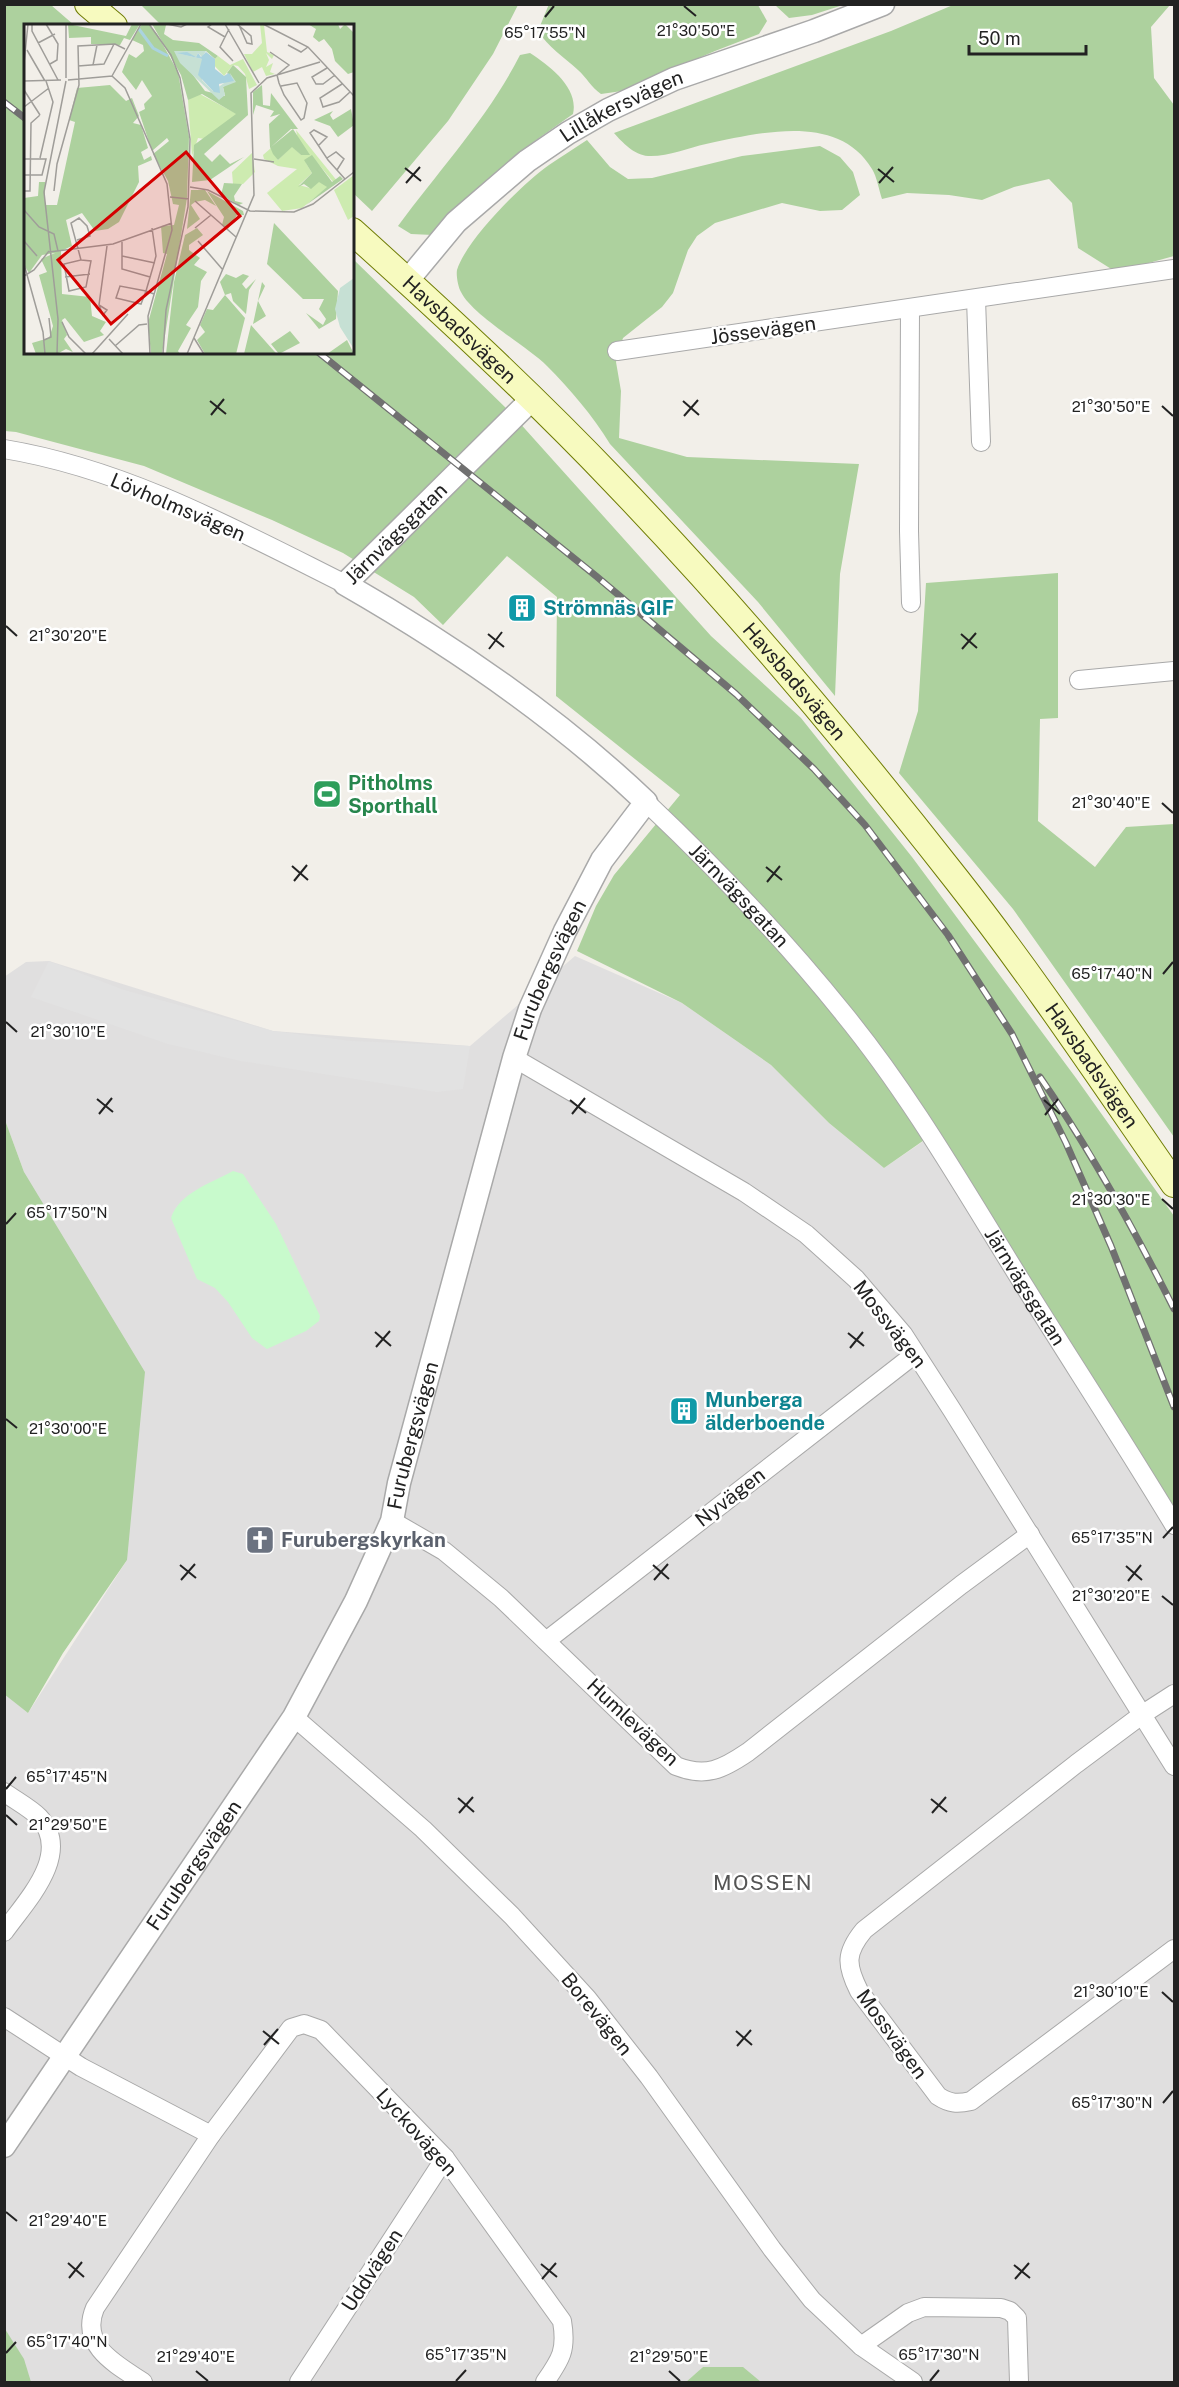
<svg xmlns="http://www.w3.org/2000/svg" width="1179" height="2387" viewBox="0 0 1179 2387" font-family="'Public Sans',sans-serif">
<rect width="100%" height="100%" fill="#f2efe9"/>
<!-- residential -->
<path fill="#e0dfdf" d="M 575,956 L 682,1003 L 771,1065 L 829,1123 L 884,1168 L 931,1136 L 1174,1529 L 1174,2382 L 760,2382 L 703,2367 L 686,2382 L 29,2382 L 5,2331 L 5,1694 L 28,1713 L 127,1560 L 24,1172 L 5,1120 L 4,977 L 26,962 L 49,961 L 273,1031 L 470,1046 Z"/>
<!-- forest -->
<g fill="#add19e">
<path d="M 549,4 L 758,5 L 767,21 L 759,34 L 715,51 L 622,91 L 601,94 C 591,87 587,78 578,70 C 564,57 548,47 538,31 Z"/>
<path d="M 4,5 L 51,5 L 74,25 L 26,26 L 26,352 L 352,352 L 353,259 L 508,410 L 711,636 L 801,718 L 912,857 L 1076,1078 L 1174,1216 L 1174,1529 L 930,1136 L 884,1168 L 829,1123 L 771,1065 L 682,1003 L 577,951 L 596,906 L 614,875 L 680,795 L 556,696 L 557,597 L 507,556 L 443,625 L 414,597 L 343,553 L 272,520 L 144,466 L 16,432 L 5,431 Z"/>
<path d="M 141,5 L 518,5 L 493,54 L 448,121 L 372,211 L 353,193 L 352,26 L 161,25 Z"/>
<path d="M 775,5 L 843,5 L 812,15 L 789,18 Z"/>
<path d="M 953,5 L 1170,5 L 1151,27 L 1154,78 L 1174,105 L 1174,256 L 1116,272 L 1078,248 L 1072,203 L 1049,179 L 1014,187 L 982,200 L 949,195 L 907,193 L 882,199 C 879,190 877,177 872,169 C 838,112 759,133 706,144 C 688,148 667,157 648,156 C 634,155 622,142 614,133 L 891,31 Z"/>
<path d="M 530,53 C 550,66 579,88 573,114 L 518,153 L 455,220 L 433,235 L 411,234 L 398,226 C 439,170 488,118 520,55 Z"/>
<path d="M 587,140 L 610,167 L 628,179 L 652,178 L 742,156 L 820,146 L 840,157 L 853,172 L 860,195 L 842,210 L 820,211 L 782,203 L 715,223 L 697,236 L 688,250 L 673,293 L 662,307 L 623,338 L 616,362 L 621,391 L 619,438 L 687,457 L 859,464 L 840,574 L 835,696 L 758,602 L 610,444 C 593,416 570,389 547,366 C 527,346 472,315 461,292 C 458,287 456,275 457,270 C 466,240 523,183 549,165 C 562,156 575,148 587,140 Z"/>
<path d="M 1058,573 L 1058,718 L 1040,719 L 1038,821 L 1095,867 L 1126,827 L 1174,824 L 1174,1137 L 1013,909 L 899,773 L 918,711 L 926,583 Z"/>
<path d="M 5,1120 L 24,1172 L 145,1372 L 127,1560 L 63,1653 L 28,1713 L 4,1694 Z"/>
<path d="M 5,2329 L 24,2359 L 31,2382 L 5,2382 Z"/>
<path d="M 703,2367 L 743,2367 L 761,2382 L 686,2382 Z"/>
</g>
<!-- park -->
<path fill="#c8facc" d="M 233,1171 L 243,1174 L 276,1224 L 320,1316 L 319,1321 L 306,1331 L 267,1349 L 252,1338 L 228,1302 L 215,1288 L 197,1279 L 171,1218 C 179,1193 211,1183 233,1171 Z"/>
<!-- parking -->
<path fill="#e2e2e2" d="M 49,961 L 124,990 L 273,1031 L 351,1041 L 470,1046 L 463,1089 L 437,1092 L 241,1061 L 168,1044 L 31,997 Z"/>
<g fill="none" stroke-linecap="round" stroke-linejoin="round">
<!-- minor casing -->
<g stroke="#a9a9a9" stroke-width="20">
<g id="minor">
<path d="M 976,299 L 981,442"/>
<path d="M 910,309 L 909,531 L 911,603"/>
<path d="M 617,351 L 1174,269"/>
<path d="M 4,449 C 126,469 237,530 345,584"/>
<path d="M 1079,680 L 1174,671"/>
<path id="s1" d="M 646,802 C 717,869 783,938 844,1014 C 911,1096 964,1189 1020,1279 C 1071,1361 1124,1442 1174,1525"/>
<path d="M 514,1058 L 744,1192 L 806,1234 L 856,1279 L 903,1334 L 952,1410 L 1174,1766"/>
<path d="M 392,1521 L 444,1551 L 501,1598 L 676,1766 C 706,1778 723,1769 748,1752 L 961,1585 L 1030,1534"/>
<path d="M 546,1641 L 915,1354"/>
<path d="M 1174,1694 L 1143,1714 L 1076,1764 L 864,1930 C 845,1953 846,1965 859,1991 L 938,2096 C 950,2104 958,2104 971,2101 L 1174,1949"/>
<path d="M 294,1717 L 423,1829 L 512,1916 L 587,1998 L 649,2077 L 772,2249 L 812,2300 L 861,2346 L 913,2382"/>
<path d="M 4,1792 C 15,1800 30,1808 39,1817 C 73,1854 26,1901 4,1932"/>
<path d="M 4,2017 L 81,2067 L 211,2135"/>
<path d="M 861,2346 L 908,2313 L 924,2307 L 1001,2308 L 1010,2311 L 1017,2318 L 1019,2382"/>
<path d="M 143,2382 C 117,2365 79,2346 95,2308 L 211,2135 L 291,2028 L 304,2024 L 321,2030 L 445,2158 L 562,2321 C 567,2350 561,2359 545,2382"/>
<path d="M 299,2382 L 445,2158"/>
</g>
</g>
<!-- tertiary casing -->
<g stroke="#a9a9a9" stroke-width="25">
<g id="tertiary">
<path id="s2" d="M 407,281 L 456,222 L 527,161 L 568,133 L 608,110 L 674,79 L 814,31 L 883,4"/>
<path id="s3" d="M 4,2146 L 294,1717 L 356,1601 L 392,1521 L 399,1483 L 514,1058 L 530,1009 L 565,931 L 602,860 L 646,802 C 556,716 453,646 345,584 L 532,399"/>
</g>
</g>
<!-- secondary casing -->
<g stroke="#707d05" stroke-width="28">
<g id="secondary">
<path d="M 88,4 L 114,26"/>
<path id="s4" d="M 352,231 C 442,312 531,394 614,481 C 735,607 849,742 957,880 C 1034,978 1103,1082 1174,1184"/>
</g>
</g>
<!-- minor -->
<use href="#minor" stroke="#fff" stroke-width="18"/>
<!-- tertiary -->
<use href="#tertiary" stroke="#fff" stroke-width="22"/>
<!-- secondary -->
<use href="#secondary" stroke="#f7fabf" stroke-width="26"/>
<!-- rail casing -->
<g stroke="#707070" stroke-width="7">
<g id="rail">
<path d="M 4,102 L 26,119"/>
<path d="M 318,352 L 596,576 L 736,694 L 814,769 L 865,825 L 948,935 L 1012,1034 L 1066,1143 L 1111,1246 L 1174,1407"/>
<path d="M 1040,1077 C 1091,1151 1134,1229 1174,1309"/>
</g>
</g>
<!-- rail -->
<use href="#rail" stroke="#fff" stroke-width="4.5" stroke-dasharray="14" stroke-linecap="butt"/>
</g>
<!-- ticks -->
<path fill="none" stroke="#222" stroke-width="2" d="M 684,6 L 696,16M 545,17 L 554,6M 405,168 L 421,181M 878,169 L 894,182M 406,183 L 420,167M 879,183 L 893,167M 210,401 L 226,414M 683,401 L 699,415M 1162,406 L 1173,416M 211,415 L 224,399M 684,416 L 698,400M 6,626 L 17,636M 488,634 L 504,647M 961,634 L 977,648M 489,649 L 502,632M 962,649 L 976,633M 1162,803 L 1173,813M 292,866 L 308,880M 766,867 L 782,880M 294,881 L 307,865M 767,882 L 780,866M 1163,974 L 1173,962M 6,1022 L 17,1032M 97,1099 L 113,1112M 570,1100 L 586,1113M 1044,1100 L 1060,1114M 99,1114 L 112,1098M 572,1114 L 585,1098M 1045,1115 L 1058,1099M 1162,1199 L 1173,1209M 6,1224 L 16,1213M 375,1332 L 391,1346M 848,1333 L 864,1346M 376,1347 L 390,1331M 850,1348 L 863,1332M 6,1419 L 17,1428M 1163,1538 L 1173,1527M 180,1565 L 196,1578M 653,1565 L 669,1579M 1126,1566 L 1142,1580M 181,1580 L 195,1564M 654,1580 L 668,1564M 1128,1581 L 1141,1565M 1162,1596 L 1173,1605M 6,1789 L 16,1777M 458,1798 L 474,1812M 931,1799 L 947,1812M 459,1813 L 473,1797M 932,1813 L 946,1797M 6,1815 L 17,1825M 1162,1992 L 1173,2002M 263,2031 L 279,2044M 736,2031 L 752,2045M 264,2045 L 278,2029M 737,2046 L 751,2030M 1163,2103 L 1173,2091M 6,2212 L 17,2221M 68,2263 L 84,2277M 541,2264 L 557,2277M 1014,2265 L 1030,2278M 69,2278 L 82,2262M 542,2279 L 556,2263M 1015,2279 L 1029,2263M 6,2353 L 16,2342M 196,2371 L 208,2381M 669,2371 L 680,2381M 456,2381 L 466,2370M 930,2381 L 939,2370"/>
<!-- icons -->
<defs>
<g id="building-square" transform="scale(1.5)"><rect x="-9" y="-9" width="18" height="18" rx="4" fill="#0f9aa8" stroke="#fff"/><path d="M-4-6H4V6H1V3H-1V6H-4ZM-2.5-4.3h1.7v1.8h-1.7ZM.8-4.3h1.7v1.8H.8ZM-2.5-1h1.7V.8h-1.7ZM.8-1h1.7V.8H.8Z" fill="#fff"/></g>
<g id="stadium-square" transform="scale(1.5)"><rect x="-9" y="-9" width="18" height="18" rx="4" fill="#2e9e5b" stroke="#fff"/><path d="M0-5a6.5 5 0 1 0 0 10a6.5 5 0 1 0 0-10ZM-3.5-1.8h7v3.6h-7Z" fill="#fff"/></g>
<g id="church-square" transform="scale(1.5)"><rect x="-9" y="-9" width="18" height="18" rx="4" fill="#6b7280" stroke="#fff"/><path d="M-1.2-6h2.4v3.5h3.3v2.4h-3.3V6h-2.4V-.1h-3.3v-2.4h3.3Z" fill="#fff"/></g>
</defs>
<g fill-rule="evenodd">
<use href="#building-square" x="522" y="608"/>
<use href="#stadium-square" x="327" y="794"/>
<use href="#building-square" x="684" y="1411"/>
<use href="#church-square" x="260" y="1540"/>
</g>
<g text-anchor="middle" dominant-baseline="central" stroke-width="5" stroke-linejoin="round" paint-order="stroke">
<!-- street labels -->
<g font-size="20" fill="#222" stroke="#fff">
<text stroke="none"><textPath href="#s2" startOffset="280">Lillåkersvägen</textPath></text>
<text stroke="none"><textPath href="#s4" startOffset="146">Havsbadsvägen</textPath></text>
<text transform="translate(763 330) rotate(-8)">Jössevägen</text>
<text transform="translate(178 507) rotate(23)">Lövholmsvägen</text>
<text stroke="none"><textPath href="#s3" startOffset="1950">Järnvägsgatan</textPath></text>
<text stroke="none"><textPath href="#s4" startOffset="632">Havsbadsvägen</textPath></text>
<text stroke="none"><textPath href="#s1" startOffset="132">Järnvägsgatan</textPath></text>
<text stroke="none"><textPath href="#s3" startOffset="1311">Furubergsvägen</textPath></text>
<text stroke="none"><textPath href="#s4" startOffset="1118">Havsbadsvägen</textPath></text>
<text stroke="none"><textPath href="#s1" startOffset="618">Järnvägsgatan</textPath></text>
<text transform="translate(890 1324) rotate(52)">Mossvägen</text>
<text stroke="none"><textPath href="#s3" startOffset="825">Furubergsvägen</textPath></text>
<text transform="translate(730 1497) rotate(-38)">Nyvägen</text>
<text transform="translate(633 1722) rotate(43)">Humlevägen</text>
<text stroke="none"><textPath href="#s3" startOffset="339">Furubergsvägen</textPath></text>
<text transform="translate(597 2014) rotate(51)">Borevägen</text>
<text transform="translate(892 2034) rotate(54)">Mossvägen</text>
<text transform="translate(417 2132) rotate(48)">Lyckovägen</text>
<text transform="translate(372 2270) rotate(-57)">Uddvägen</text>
</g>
<!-- culture labels -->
<g font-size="20" font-weight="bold" fill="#0d838f" stroke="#fff" text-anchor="start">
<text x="543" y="608">Strömnäs GIF</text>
<text x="705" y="1400">Munberga<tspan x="705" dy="23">älderboende</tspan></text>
</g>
<!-- leisure labels -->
<g font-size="20" font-weight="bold" fill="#27864d" stroke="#fff" text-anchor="start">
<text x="348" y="783">Pitholms<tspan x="348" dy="23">Sporthall</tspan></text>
</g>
<!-- worship labels -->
<g font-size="20" font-weight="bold" fill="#5b616d" stroke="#fff" text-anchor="start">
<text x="281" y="1540">Furubergskyrkan</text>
</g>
<!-- neighbourhood labels -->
<g font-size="21" letter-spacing="1.5" fill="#555" stroke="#fff">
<text x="763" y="1882">MOSSEN</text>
</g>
</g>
<!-- overview -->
<g transform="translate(24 24)">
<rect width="330" height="330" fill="#f2efe9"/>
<path d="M 236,0 L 240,1 L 243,28 L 250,31 L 248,35 L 242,29 L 245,36 L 242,43 L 249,39 L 246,48 L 251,50 L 242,52 L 238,43 L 229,48 L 220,30 L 228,30 L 238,19 ZM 194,32 L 206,41 L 219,35 L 233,61 L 225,65 L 221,50 L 214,42 L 209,41 L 200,52 L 188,39 ZM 174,69 L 213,90 L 181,115 L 174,114 L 168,132 L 164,76 ZM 272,106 L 314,158 L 310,159 L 288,132 L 282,139 L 288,149 L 275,161 L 286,164 L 295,157 L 304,163 L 278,184 L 258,187 L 243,169 L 273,145 L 254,142 L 240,135 L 239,131 L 247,124 L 254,136 L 268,122 L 277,131 ZM 228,129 L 231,148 L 219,160 L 209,160 L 208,148 ZM 330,151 L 330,192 L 324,196 L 310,166 Z" fill="#cdebb0"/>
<path d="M 44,0 L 102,12 L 108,0 L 116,0 L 106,16 L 100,14 L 96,21 L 67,20 L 67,13 L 45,14 ZM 118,0 L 125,0 L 133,10 L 154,48 L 165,113 L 163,174 L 138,330 L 127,330 L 124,299 L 143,230 L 139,229 L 137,202 L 150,201 L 155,181 L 149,180 L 144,157 L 129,130 L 145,117 L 143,114 L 128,127 L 115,88 L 121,85 L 120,80 L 128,72 L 118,56 L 112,66 L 98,48 L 105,30 L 112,34 L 120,27 L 119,21 L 108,16 ZM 128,0 L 142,1 L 140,10 L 149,16 L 175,19 L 194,32 L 191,35 L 182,27 L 151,27 L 181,67 L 201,72 L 199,63 L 210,56 L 203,49 L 209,41 L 222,53 L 224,91 L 180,130 L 188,138 L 196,130 L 206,140 L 220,133 L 186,156 L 168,158 L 170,121 L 212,90 L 178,70 L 164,76 L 157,51 ZM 284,0 L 314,0 L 316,5 L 321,0 L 330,9 L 330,48 L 324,50 L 311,37 L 308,25 L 300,15 L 295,18 L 289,13 L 292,5 ZM 86,61 L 102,77 L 108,74 L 115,92 L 109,99 L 117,101 L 124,124 L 117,128 L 120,136 L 127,132 L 128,136 L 114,142 L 115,158 L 95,198 L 84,205 L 71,207 L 58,189 L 42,196 L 48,222 L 37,227 L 38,270 L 66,273 L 68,292 L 82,298 L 76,307 L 80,311 L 60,318 L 41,294 L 38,296 L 43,311 L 40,315 L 49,328 L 42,325 L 33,330 L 12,330 L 8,319 L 25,314 L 29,302 L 15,251 L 23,248 L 17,235 L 31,229 L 18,231 L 5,249 L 0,241 L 0,174 L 14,172 L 15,158 L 21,158 L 21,181 L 33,181 L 51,98 L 45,96 L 53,64 ZM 238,61 L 239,81 L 246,82 L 247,69 L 274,105 L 267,105 L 247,123 L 269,105 L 286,131 L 277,131 L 268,123 L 254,136 L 249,130 L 246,123 L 245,100 L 256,90 L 246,93 L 250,87 L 232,81 L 229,91 L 229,68 ZM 327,85 L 330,101 L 314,113 L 306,102 L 290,96 L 309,87 L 306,91 L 309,96 ZM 288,131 L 308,158 L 316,152 L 319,155 L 282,181 L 303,163 L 295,158 L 287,165 L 280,160 L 274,163 L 288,149 L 280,136 ZM 200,159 L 218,160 L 210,172 L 211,177 L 219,179 L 215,181 L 197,171 ZM 167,166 L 181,166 L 192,182 L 181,176 L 171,178 L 167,181 L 176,195 L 163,205 ZM 183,167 L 219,187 L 220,191 L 213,191 L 204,205 L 198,201 L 200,193 ZM 250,199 L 314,267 L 312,295 L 295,305 L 282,289 L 299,301 L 302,295 L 295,285 L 300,275 L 279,275 L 243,240 ZM 173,204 L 179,211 L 165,221 L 165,226 L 176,234 L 170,241 L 183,248 L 177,257 L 174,283 L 162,301 L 167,304 L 154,327 L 156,330 L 142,330 L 150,258 L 161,211 ZM 202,250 L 212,254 L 219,250 L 225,252 L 218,260 L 222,265 L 232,255 L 225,266 L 222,290 L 209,277 L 207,269 L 201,271 L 221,294 L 212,330 L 181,330 L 173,316 L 181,308 L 176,301 L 183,285 L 189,286 L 201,271 L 196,258 ZM 238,258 L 241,262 L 234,277 L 242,292 L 229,300 ZM 227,301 L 250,327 L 253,330 L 220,330 ZM 266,307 L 276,319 L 255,330 L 247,320 ZM 323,316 L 330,330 L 303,330 Z" fill="#add19e"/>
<path d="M 150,27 L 182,27 L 178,33 L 174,29 L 172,33 L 154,29 L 178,35 L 178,56 L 189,67 L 207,54 L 206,49 L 212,58 L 199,63 L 201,71 L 195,76 L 156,39 ZM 330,254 L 330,325 L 316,303 L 311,285 L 316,264 Z" fill="#c6e0d4"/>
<path d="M 163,28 L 172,33 L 174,29 L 177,33 L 182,28 L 191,35 L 191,45 L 200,52 L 205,49 L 210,57 L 195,60 L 196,69 L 190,68 L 174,51 L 178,35 L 153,29 Z" fill="#aad3df"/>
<path fill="none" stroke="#aad3df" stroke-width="3" d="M 115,5 L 129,24 L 144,32"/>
<path fill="none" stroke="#9f9d99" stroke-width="1.5" d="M 8,0 L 8,7 L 34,56M 22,0 L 34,20 L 33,36 L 26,40M 42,0 L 42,54M 125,0 L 147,31 L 156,54 L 166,115 L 164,183 L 142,286 L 139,330M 143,0 L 157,3 L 163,0M 188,0 L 184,3 L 201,13M 201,0 L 235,59M 213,0 L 227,12 L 228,20 L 223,19 L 215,1M 239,0 L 284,23 L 330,72M 205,5 L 196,23 L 209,37M 14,19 L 31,10M 264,21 L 277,28 L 284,23M 3,26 L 21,57M 246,28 L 265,41 L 253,51M 0,39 L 4,0M 69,41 L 73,21M 54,42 L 80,40 L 90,20M 303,44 L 288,53 L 292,60 L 299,60 L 311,51M 253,51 L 255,59 L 260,71 L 277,96 L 280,94 L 283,79 L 273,59 L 257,62M 88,52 L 117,0M 44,56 L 88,52 L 101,64 L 143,160 L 148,206 L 124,292 L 126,330M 0,57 L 37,56M 318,60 L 296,74 L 299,83 L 315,78 L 326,68M 0,66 L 16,91M 0,83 L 25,64M 295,121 L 303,113 L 290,106 L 286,109 L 304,136 L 321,155M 16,134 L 29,78 L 22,57M 303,134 L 312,128 L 320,135 L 313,146M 0,135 L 22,135 L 18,151 L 0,151M 230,135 L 250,138M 166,163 L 184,166 L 226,187 L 270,188 L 289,180 L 330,148M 0,167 L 6,167 L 7,99 L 16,91M 30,167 L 33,140 L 55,61 L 54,22 L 91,20 L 101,25M 146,173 L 165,175M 171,177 L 212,213M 0,186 L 15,203 L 30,210 L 34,227M 128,204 L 132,232 L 129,243 L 122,267 L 117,280 L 92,274 L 96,262 L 122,267 L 130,270M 171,204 L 187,191M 53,216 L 66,212 L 63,202 L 55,194 L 47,199 L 57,236 L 40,240 L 45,267 L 62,263 L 67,237 L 57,236M 0,217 L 13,232M 174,217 L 199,246M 98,218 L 98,245 L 126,253M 25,228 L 89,220 L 148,199M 98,232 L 131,239M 0,240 L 19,308 L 21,330M 0,252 L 10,246 L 25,227M 41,253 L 66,250M 75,281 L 83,286 L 79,291 L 75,281 L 83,222M 38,298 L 45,313 L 62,330M 170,314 L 180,330M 85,315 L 99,330M 20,316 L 27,313 L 25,294M 91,322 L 115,301 L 123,300M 33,330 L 34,295 L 20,168 L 42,57M 68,330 L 104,290M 163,330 L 230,171 L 227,69 L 243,54 L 296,38"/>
<path fill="#d40000" fill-opacity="0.15" stroke="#d40000" stroke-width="3" d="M 162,128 L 216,192 L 87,300 L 34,236 Z"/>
<rect width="330" height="330" fill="none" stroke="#222" stroke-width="3"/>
</g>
<g font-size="15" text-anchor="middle" fill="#222" stroke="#fff" stroke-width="5" stroke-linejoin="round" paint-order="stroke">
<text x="696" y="36">21°30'50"E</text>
<text x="545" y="38">65°17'55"N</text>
<text x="1111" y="412">21°30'50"E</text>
<text x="68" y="641">21°30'20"E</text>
<text x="1111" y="808">21°30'40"E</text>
<text x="1112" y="979">65°17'40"N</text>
<text x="68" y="1037">21°30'10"E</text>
<text x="1111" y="1205">21°30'30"E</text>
<text x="67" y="1218">65°17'50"N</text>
<text x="68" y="1434">21°30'00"E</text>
<text x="1112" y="1543">65°17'35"N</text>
<text x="1111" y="1601">21°30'20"E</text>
<text x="67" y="1782">65°17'45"N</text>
<text x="68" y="1830">21°29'50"E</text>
<text x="1111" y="1997">21°30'10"E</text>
<text x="1112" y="2108">65°17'30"N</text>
<text x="68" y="2226">21°29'40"E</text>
<text x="67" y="2347">65°17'40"N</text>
<text x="466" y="2360">65°17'35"N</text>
<text x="939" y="2360">65°17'30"N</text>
<text x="196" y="2362">21°29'40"E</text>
<text x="669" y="2362">21°29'50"E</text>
</g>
<!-- border -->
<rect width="1179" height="2387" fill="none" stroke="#222222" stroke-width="12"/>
<!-- scale -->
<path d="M969 45v9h117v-9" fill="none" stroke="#222222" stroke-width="3"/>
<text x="978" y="45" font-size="18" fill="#222222" stroke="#ffffff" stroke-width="4.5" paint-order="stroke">50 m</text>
</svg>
